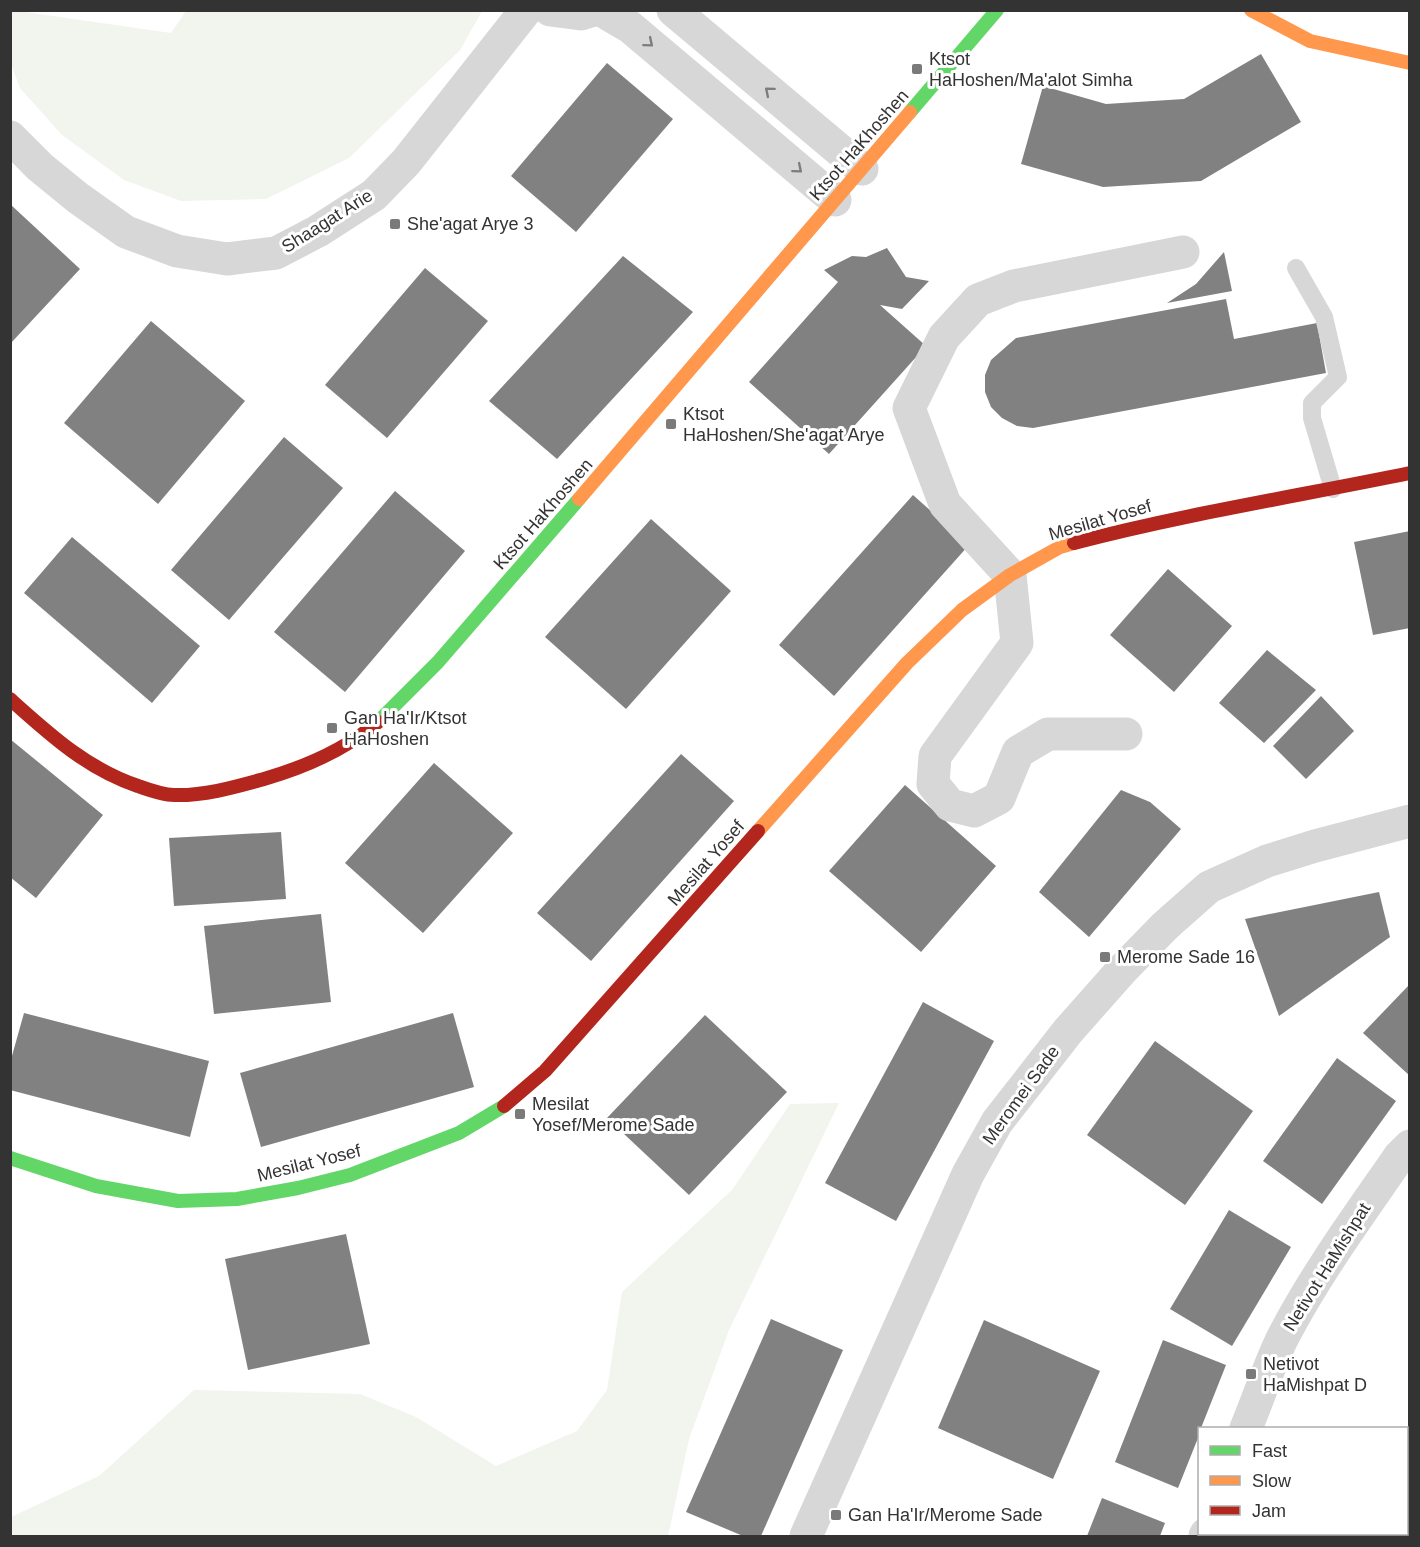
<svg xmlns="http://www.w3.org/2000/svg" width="1420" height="1547" viewBox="0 0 1420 1547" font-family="Helvetica,sans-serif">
<rect width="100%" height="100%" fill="#fff"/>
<!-- green -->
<g fill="#f1f5ed">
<path d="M 11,10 L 171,33 L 186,11 L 482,11 L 460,50 L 349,158 L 266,199 L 181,201 L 124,180 L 62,135 L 20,88 L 11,64 Z"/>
<path d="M 839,1103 L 729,1330 L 689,1439 L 668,1536 L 11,1536 L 11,1517 L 99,1476 L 194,1390 L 360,1394 L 416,1417 L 496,1466 L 577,1431 L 607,1390 L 622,1292 L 732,1190 L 790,1104 Z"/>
</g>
<!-- building -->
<g fill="#818181">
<path d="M 1261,54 L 1301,122 L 1201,181 L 1103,187 L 1021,164 L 1043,86 L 1106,104 L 1184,99 Z"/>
<path d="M 607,63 L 673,119 L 576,232 L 511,176 Z"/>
<path d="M 10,204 L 80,269 L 10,344 Z"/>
<path d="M 887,248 L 906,277 L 929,281 L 902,309 L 880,305 L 926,346 L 829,454 L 749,382 L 838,282 L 824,270 L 852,256 L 866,257 Z"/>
<path d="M 1224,252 L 1232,291 L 1167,303 L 1196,284 Z"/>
<path d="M 623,256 L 693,312 L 557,459 L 489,401 Z"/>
<path d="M 425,268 L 488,321 L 387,438 L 325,385 Z"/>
<path d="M 1226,299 L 1234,339 L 1317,323 L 1326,373 L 1033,428 L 1017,426 L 1002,418 L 991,407 L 985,392 L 985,375 L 991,360 L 1016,338 Z"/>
<path d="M 151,321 L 245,401 L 158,504 L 64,423 Z"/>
<path d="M 284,437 L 343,488 L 229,620 L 171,570 Z"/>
<path d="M 395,491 L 465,551 L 345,692 L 274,632 Z"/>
<path d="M 913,495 L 969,545 L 834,696 L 779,645 Z"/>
<path d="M 651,519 L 731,591 L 626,709 L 545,637 Z"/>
<path d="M 1410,531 L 1410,628 L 1373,635 L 1354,542 Z"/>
<path d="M 72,537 L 200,646 L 152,703 L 24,593 Z"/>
<path d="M 1168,569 L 1232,626 L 1174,692 L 1110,635 Z"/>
<path d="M 1267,650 L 1316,690 L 1264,743 L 1219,703 Z"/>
<path d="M 1321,696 L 1354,731 L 1306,779 L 1273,746 Z"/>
<path d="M 10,739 L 103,815 L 36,898 L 10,877 Z"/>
<path d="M 681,754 L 734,801 L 591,961 L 537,913 Z"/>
<path d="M 434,763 L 513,833 L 423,933 L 345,863 Z"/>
<path d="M 905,785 L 996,866 L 921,952 L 829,871 Z"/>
<path d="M 1121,790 L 1150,802 L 1181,829 L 1089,937 L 1039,892 Z"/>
<path d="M 281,832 L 286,899 L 174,906 L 169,838 Z"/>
<path d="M 1379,892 L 1390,937 L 1279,1016 L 1245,919 Z"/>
<path d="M 321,914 L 331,1002 L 214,1014 L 204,926 Z"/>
<path d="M 1410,984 L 1410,1076 L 1363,1033 Z"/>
<path d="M 923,1002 L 994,1041 L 896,1221 L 825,1183 Z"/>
<path d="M 24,1013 L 209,1061 L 190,1137 L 10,1090 L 10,1063 Z"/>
<path d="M 453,1013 L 474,1087 L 261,1147 L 240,1073 Z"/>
<path d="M 705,1015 L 787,1092 L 689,1195 L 607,1118 Z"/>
<path d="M 1155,1041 L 1253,1111 L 1185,1205 L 1087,1135 Z"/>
<path d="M 1337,1058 L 1396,1101 L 1322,1204 L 1263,1161 Z"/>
<path d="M 1229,1210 L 1291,1247 L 1232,1346 L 1170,1309 Z"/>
<path d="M 346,1234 L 370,1344 L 248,1370 L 225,1259 Z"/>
<path d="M 771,1319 L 843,1350 L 761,1536 L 743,1536 L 686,1512 Z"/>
<path d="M 984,1320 L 1100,1371 L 1053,1479 L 938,1428 Z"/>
<path d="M 1163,1340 L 1226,1365 L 1201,1428 L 1200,1428 L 1200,1433 L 1178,1488 L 1115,1462 Z"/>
<path d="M 1410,1435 L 1410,1466 L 1406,1465 L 1406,1441 Z"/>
<path d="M 1102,1498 L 1165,1523 L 1160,1536 L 1087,1536 Z"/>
<path d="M 1377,1534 L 1385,1534 L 1392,1536 L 1376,1536 Z"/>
</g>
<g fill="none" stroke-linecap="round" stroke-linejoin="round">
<!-- lane -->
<path stroke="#d7d7d7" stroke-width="18" d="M 1296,268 L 1324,317 L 1338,377 L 1312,403 L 1312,418 L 1333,489"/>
<!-- street -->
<g stroke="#d7d7d7" stroke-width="33">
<path d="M 550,10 L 581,14 L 594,10"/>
<path d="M 601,10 L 630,27 L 835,200"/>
<path d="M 673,10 L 862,169"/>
<path d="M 10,137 L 40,167 L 78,198 L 126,232 L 177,251 L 227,259 L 276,253 L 318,231 L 374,195 L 406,162 L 526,10"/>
<path d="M 1126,734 L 1048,734 L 1018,752 L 999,798 L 974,811 L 950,805 L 933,784 L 935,756 L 1017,643 L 1010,575 L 945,504 L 909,408 L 944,337 L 978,300 L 1014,286 L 1183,252"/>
<path d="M 1246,1428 C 1259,1398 1269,1364 1284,1335 C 1317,1272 1359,1215 1399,1157 L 1410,1146"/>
<path d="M 806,1536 L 968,1174 L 997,1122 L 1068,1031 L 1122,970 L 1165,926 L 1209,887 L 1267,861 L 1315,846 L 1410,821"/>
<path d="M 1205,1536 L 1206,1534"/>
</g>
<!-- fast -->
<g stroke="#63d668" stroke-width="14">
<path d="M 910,112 L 997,10"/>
<path d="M 378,722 L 438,662 L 579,499"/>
<path d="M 10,1158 L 96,1186 L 178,1201 L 237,1199 L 298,1188 L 350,1175 L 459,1133 L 504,1106"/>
</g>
<!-- slow -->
<g stroke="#ff974d" stroke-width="14">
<path d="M 1251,10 L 1310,41 L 1410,63"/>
<path d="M 579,499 L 910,112"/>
<path d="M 758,831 L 907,663 L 962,610 L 1010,575 L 1060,547 L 1074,543"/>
</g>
<!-- jam -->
<g stroke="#b3261e" stroke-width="14">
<path d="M 1074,543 C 1185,514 1298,496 1410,473"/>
<path d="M 10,699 C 49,734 87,769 138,786 C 149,790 162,795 174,795 C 204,796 235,787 264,779 C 305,767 345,750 378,722"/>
<path d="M 504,1106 L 545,1071 L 758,831"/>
</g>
</g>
<!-- one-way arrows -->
<defs><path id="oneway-chevron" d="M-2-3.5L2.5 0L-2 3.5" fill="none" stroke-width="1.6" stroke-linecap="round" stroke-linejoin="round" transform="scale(1.5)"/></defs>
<g stroke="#7d7d7d">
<use href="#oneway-chevron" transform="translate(649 43) rotate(40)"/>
<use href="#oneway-chevron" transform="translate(769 91) rotate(-140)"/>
<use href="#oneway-chevron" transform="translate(798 169) rotate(40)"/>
</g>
<!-- markers -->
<g fill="#7a7a7a" stroke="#fff" stroke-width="2">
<rect x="911" y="63" width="12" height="12" rx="3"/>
<rect x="389" y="218" width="12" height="12" rx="3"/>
<rect x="665" y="418" width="12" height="12" rx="3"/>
<rect x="326" y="722" width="12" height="12" rx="3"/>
<rect x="1099" y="951" width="12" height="12" rx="3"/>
<rect x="514" y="1108" width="12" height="12" rx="3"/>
<rect x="1245" y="1368" width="12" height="12" rx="3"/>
<rect x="830" y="1509" width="12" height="12" rx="3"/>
</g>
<g text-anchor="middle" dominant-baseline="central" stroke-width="6" stroke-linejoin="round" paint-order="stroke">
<!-- poi labels -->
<g font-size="18" fill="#333" stroke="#fff" text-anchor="start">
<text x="929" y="59">Ktsot<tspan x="929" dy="21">HaHoshen/Ma'alot Simha</tspan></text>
<text x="407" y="224">She'agat Arye 3</text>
<text x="683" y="414">Ktsot<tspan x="683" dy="21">HaHoshen/She'agat Arye</tspan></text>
<text x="344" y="718">Gan Ha'Ir/Ktsot<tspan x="344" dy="21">HaHoshen</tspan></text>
<text x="1117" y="957">Merome Sade 16</text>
<text x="532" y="1104">Mesilat<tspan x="532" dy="21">Yosef/Merome Sade</tspan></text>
<text x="1263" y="1364">Netivot<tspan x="1263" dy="21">HaMishpat D</tspan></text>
<text x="848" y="1515">Gan Ha'Ir/Merome Sade</text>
</g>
<!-- street labels -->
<g font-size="18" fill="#333" stroke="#fff">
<text transform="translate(859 145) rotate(-49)">Ktsot HaKhoshen</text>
<text transform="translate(327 221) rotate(-32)">Shaagat Arie</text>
<text transform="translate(543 514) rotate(-49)">Ktsot HaKhoshen</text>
<text transform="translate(1100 520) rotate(-16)">Mesilat Yosef</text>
<text transform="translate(706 863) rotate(-49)">Mesilat Yosef</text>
<text transform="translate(1021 1095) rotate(-54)">Meromei Sade</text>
<text transform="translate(309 1163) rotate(-14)">Mesilat Yosef</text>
<text transform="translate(1327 1267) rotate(-58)">Netivot HaMishpat</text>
</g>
</g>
<!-- border -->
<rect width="1420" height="1547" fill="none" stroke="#333333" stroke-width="24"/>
<!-- legend -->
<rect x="1198" y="1427" width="210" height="108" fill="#ffffff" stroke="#adadad" stroke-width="1.5"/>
<rect x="1210" y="1446" width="30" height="9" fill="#63d668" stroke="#adadad" stroke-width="1.5"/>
<text x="1252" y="1457" font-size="18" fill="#333333">Fast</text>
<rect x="1210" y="1476" width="30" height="9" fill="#ff974d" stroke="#adadad" stroke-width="1.5"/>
<text x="1252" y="1487" font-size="18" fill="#333333">Slow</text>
<rect x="1210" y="1506" width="30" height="9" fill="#b3261e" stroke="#adadad" stroke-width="1.5"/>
<text x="1252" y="1517" font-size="18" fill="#333333">Jam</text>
</svg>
